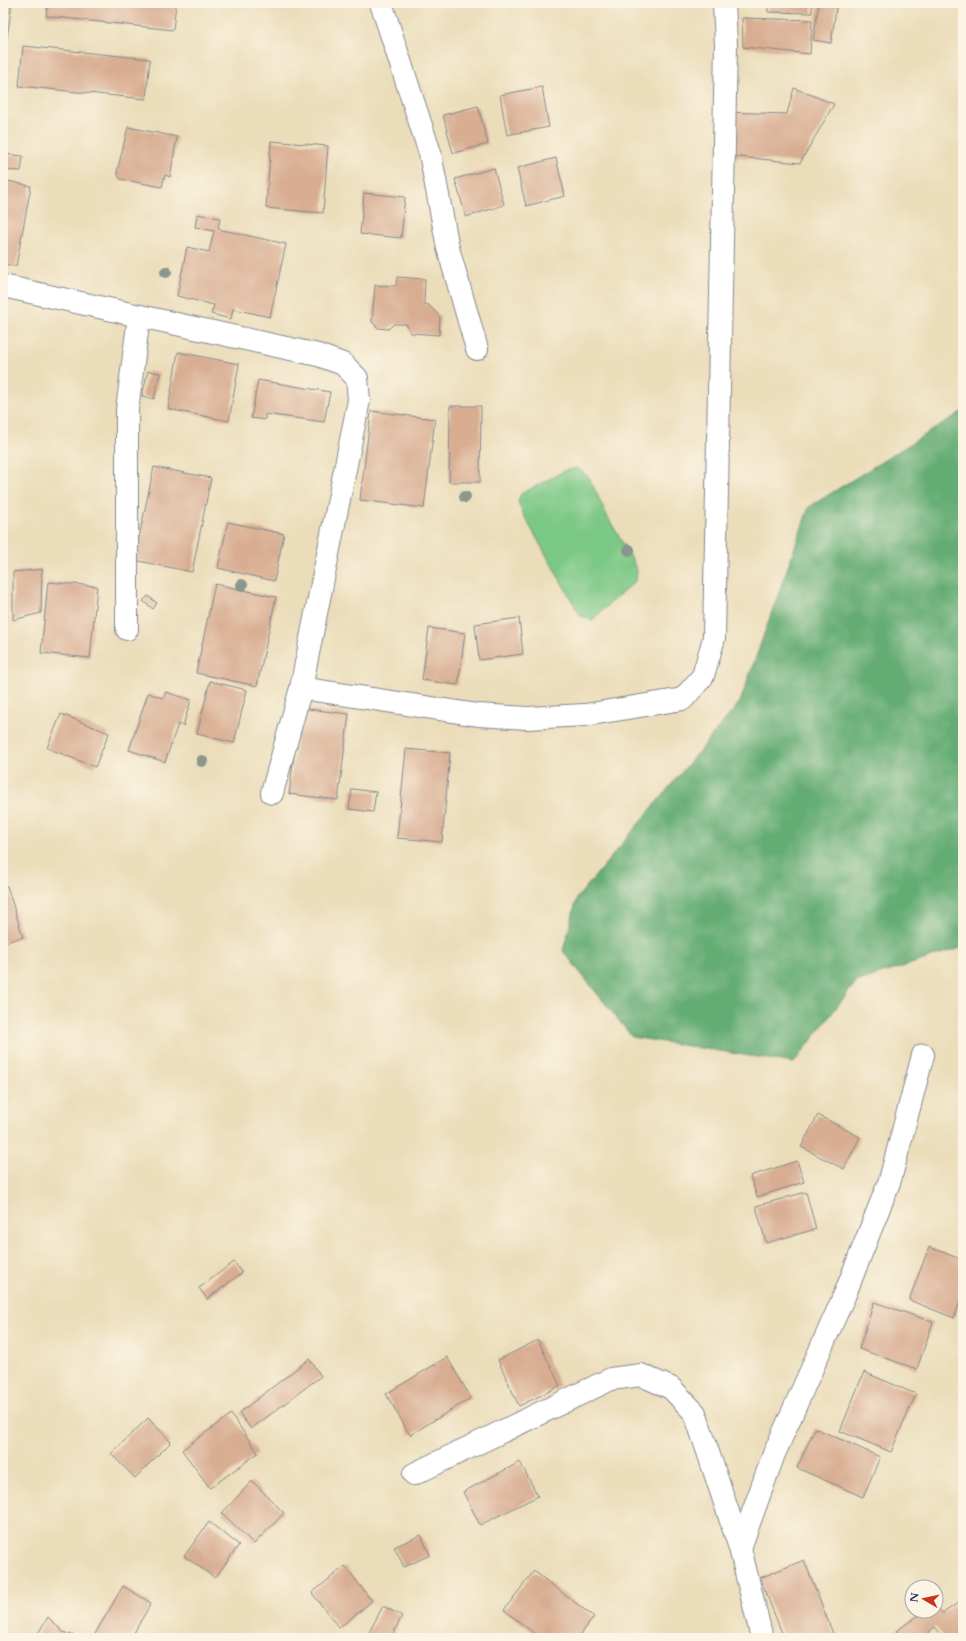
<svg xmlns="http://www.w3.org/2000/svg" width="966" height="1641" viewBox="0 0 966 1641" font-family="Cardo,serif">
<rect width="100%" height="100%" fill="#fcf5e5"/>
<filter id="ink" filterUnits="userSpaceOnUse"><feTurbulence type="fractalNoise" baseFrequency=".025" numOctaves="2"/><feDisplacementMap in="SourceGraphic" scale="8" xChannelSelector="R" yChannelSelector="G"/><feConvolveMatrix kernelMatrix="1 2 1 2 8 2 1 2 1" color-interpolation-filters="sRGB"/></filter>
<filter id="wash" filterUnits="userSpaceOnUse"><feTurbulence type="fractalNoise" baseFrequency=".012" numOctaves="4" result="noise"/><feDisplacementMap in="SourceGraphic" scale="16" xChannelSelector="R" yChannelSelector="G"/><feGaussianBlur stdDeviation="0.9" result="paint"/><feColorMatrix in="noise" values="0 0 0 0 0 0 0 0 0 0 0 0 0 0 0 0 0 1.4 0 .05"/><feComposite in="paint" operator="in"/></filter>
<g filter="url(#wash)">
<rect width="100%" height="100%" fill="#ebddba"/>
<!-- green -->
<path fill="#7bc886" stroke="#4b7c72" d="M 577,468 L 589,477 L 607,516 L 632,559 L 637,572 L 636,580 L 592,620 L 580,615 L 522,512 L 518,501 L 521,494 L 566,470 Z"/>
<!-- forest -->
<path fill="#64ac73" stroke="#406e68" d="M 963,411 L 963,947 L 856,982 L 794,1063 L 632,1037 L 563,951 L 577,898 L 740,702 L 809,507 Z"/>
<g id="blocks">
<!-- building -->
<g fill="#d8ad92">
<path d="M 3,3 L 12,3 L 4,59 L 3,59 Z"/>
<path d="M 48,3 L 176,3 L 173,30 L 46,16 Z"/>
<path d="M 768,3 L 812,3 L 812,13 L 768,12 Z"/>
<path d="M 819,3 L 837,3 L 831,43 L 813,40 Z"/>
<path d="M 742,18 L 812,20 L 810,54 L 743,47 Z"/>
<path d="M 23,46 L 150,59 L 146,99 L 19,86 Z"/>
<path d="M 542,87 L 549,127 L 507,135 L 500,95 Z"/>
<path d="M 794,88 L 834,104 L 800,163 L 720,155 L 723,112 L 787,114 Z"/>
<path d="M 478,106 L 488,144 L 453,153 L 443,115 Z"/>
<path d="M 128,127 L 177,137 L 170,177 L 165,175 L 162,187 L 120,179 L 117,172 Z"/>
<path d="M 271,141 L 328,146 L 323,213 L 266,208 Z"/>
<path d="M 4,154 L 23,156 L 21,171 L 3,170 Z"/>
<path d="M 556,158 L 565,196 L 526,206 L 517,168 Z"/>
<path d="M 494,168 L 504,205 L 466,217 L 455,179 Z"/>
<path d="M 3,180 L 31,186 L 16,266 L 3,264 Z"/>
<path d="M 364,193 L 405,197 L 401,238 L 360,234 Z"/>
<path d="M 197,214 L 220,218 L 218,229 L 286,244 L 270,317 L 233,309 L 231,319 L 211,314 L 214,305 L 177,296 L 187,247 L 209,252 L 214,231 L 195,227 Z"/>
<path d="M 397,277 L 425,279 L 424,304 L 429,305 L 440,317 L 439,335 L 411,333 L 406,324 L 394,324 L 388,329 L 378,328 L 372,322 L 375,285 L 396,286 Z"/>
<path d="M 178,352 L 239,364 L 229,421 L 168,409 Z"/>
<path d="M 148,371 L 160,373 L 154,399 L 142,396 Z"/>
<path d="M 258,380 L 330,392 L 324,422 L 265,414 L 265,420 L 251,418 Z"/>
<path d="M 450,406 L 481,406 L 480,482 L 449,482 Z"/>
<path d="M 371,411 L 435,419 L 424,508 L 360,500 Z"/>
<path d="M 154,467 L 211,478 L 192,572 L 134,560 Z"/>
<path d="M 228,522 L 284,534 L 274,581 L 218,568 Z"/>
<path d="M 42,569 L 41,613 L 13,620 L 13,572 Z"/>
<path d="M 48,582 L 97,586 L 90,658 L 41,653 Z"/>
<path d="M 215,584 L 276,597 L 257,686 L 196,673 Z"/>
<path d="M 148,596 L 157,603 L 153,609 L 143,601 Z"/>
<path d="M 519,618 L 523,654 L 479,660 L 475,624 Z"/>
<path d="M 429,628 L 465,633 L 458,685 L 422,680 Z"/>
<path d="M 210,681 L 247,690 L 234,743 L 197,734 Z"/>
<path d="M 166,692 L 191,700 L 183,726 L 178,724 L 165,762 L 129,750 L 148,693 L 163,698 Z"/>
<path d="M 300,708 L 349,714 L 338,800 L 289,794 Z"/>
<path d="M 61,714 L 109,733 L 95,767 L 47,748 Z"/>
<path d="M 406,749 L 450,753 L 442,842 L 397,838 Z"/>
<path d="M 352,789 L 376,792 L 373,812 L 349,809 Z"/>
<path d="M 7,886 L 23,937 L 3,943 L 3,887 Z"/>
<path d="M 818,1115 L 860,1137 L 844,1169 L 801,1147 Z"/>
<path d="M 797,1161 L 804,1182 L 757,1197 L 750,1176 Z"/>
<path d="M 806,1192 L 816,1229 L 766,1243 L 756,1206 Z"/>
<path d="M 929,1247 L 963,1260 L 963,1294 L 954,1318 L 909,1300 Z"/>
<path d="M 234,1262 L 242,1273 L 207,1299 L 199,1288 Z"/>
<path d="M 874,1302 L 933,1322 L 917,1369 L 859,1349 Z"/>
<path d="M 538,1340 L 560,1386 L 519,1406 L 498,1360 Z"/>
<path d="M 447,1357 L 471,1398 L 410,1435 L 386,1394 Z"/>
<path d="M 309,1359 L 321,1376 L 251,1429 L 239,1413 Z"/>
<path d="M 864,1372 L 916,1394 L 891,1452 L 840,1431 Z"/>
<path d="M 231,1414 L 258,1453 L 210,1488 L 182,1450 Z"/>
<path d="M 148,1418 L 171,1442 L 135,1478 L 111,1454 Z"/>
<path d="M 815,1428 L 880,1457 L 863,1497 L 797,1468 Z"/>
<path d="M 520,1462 L 538,1496 L 480,1525 L 463,1492 Z"/>
<path d="M 252,1481 L 284,1513 L 254,1544 L 222,1513 Z"/>
<path d="M 209,1522 L 239,1545 L 215,1578 L 184,1556 Z"/>
<path d="M 421,1535 L 430,1555 L 404,1567 L 394,1547 Z"/>
<path d="M 804,1560 L 834,1636 L 829,1638 L 784,1638 L 760,1578 Z"/>
<path d="M 345,1566 L 372,1601 L 339,1628 L 312,1593 Z"/>
<path d="M 534,1571 L 594,1617 L 578,1638 L 540,1638 L 504,1610 Z"/>
<path d="M 123,1586 L 151,1603 L 131,1638 L 101,1638 L 95,1634 Z"/>
<path d="M 963,1600 L 963,1638 L 944,1638 L 935,1627 L 922,1638 L 902,1638 L 896,1631 L 925,1611 L 936,1611 L 936,1608 L 943,1613 Z"/>
<path d="M 383,1606 L 402,1616 L 391,1638 L 366,1638 Z"/>
<path d="M 48,1617 L 63,1632 L 81,1638 L 35,1638 Z"/>
</g>
</g>
</g>
<g filter="url(#ink)">
<use href="#blocks" fill-opacity="0" stroke="#83868c" stroke-width="1"/>
<g fill="none" stroke-linecap="round" stroke-linejoin="round">
<!-- minor casing -->
<g stroke="#83868c" stroke-width="24">
<g id="minor">
<path d="M 381,3 L 430,153 L 448,248 L 477,349"/>
<path d="M 3,286 L 318,355 L 343,364 L 357,378 L 359,400 L 301,688 L 272,793"/>
<path d="M 127,629 L 127,410 L 139,316"/>
<path d="M 301,688 L 478,715 L 527,718 L 585,715 L 683,699 L 703,676 L 714,638 L 726,45 L 724,3"/>
<path d="M 414,1474 L 611,1379 L 641,1375 L 671,1388 L 695,1413 L 740,1548 L 762,1638"/>
<path d="M 740,1548 L 774,1454 L 845,1294 L 890,1180 L 923,1055"/>
</g>
</g>
<!-- minor -->
<use href="#minor" stroke="#fff" stroke-width="22"/>
</g>
<!-- trees -->
<g fill="#89978e">
<circle cx="166" cy="272" r="6"/>
<circle cx="465" cy="497" r="6"/>
<circle cx="629" cy="550" r="6"/>
<circle cx="242" cy="585" r="6"/>
<circle cx="202" cy="761" r="6"/>
</g>
</g>
<!-- margin -->
<rect width="966" height="1641" fill="none" stroke="#fcf5e5" stroke-width="16"/>
<!-- north arrow -->
<g transform="translate(924 1599) rotate(279)"><circle r="19" fill="#fcf5e5" stroke="#a2a6af"/>
<path d="M0-3L7 15L0 10L-7 15Z" fill="#c8321e"/>
<text y="-6" font-size="11" font-weight="bold" text-anchor="middle" fill="#1b2f5e">N</text>
</g>
</svg>
